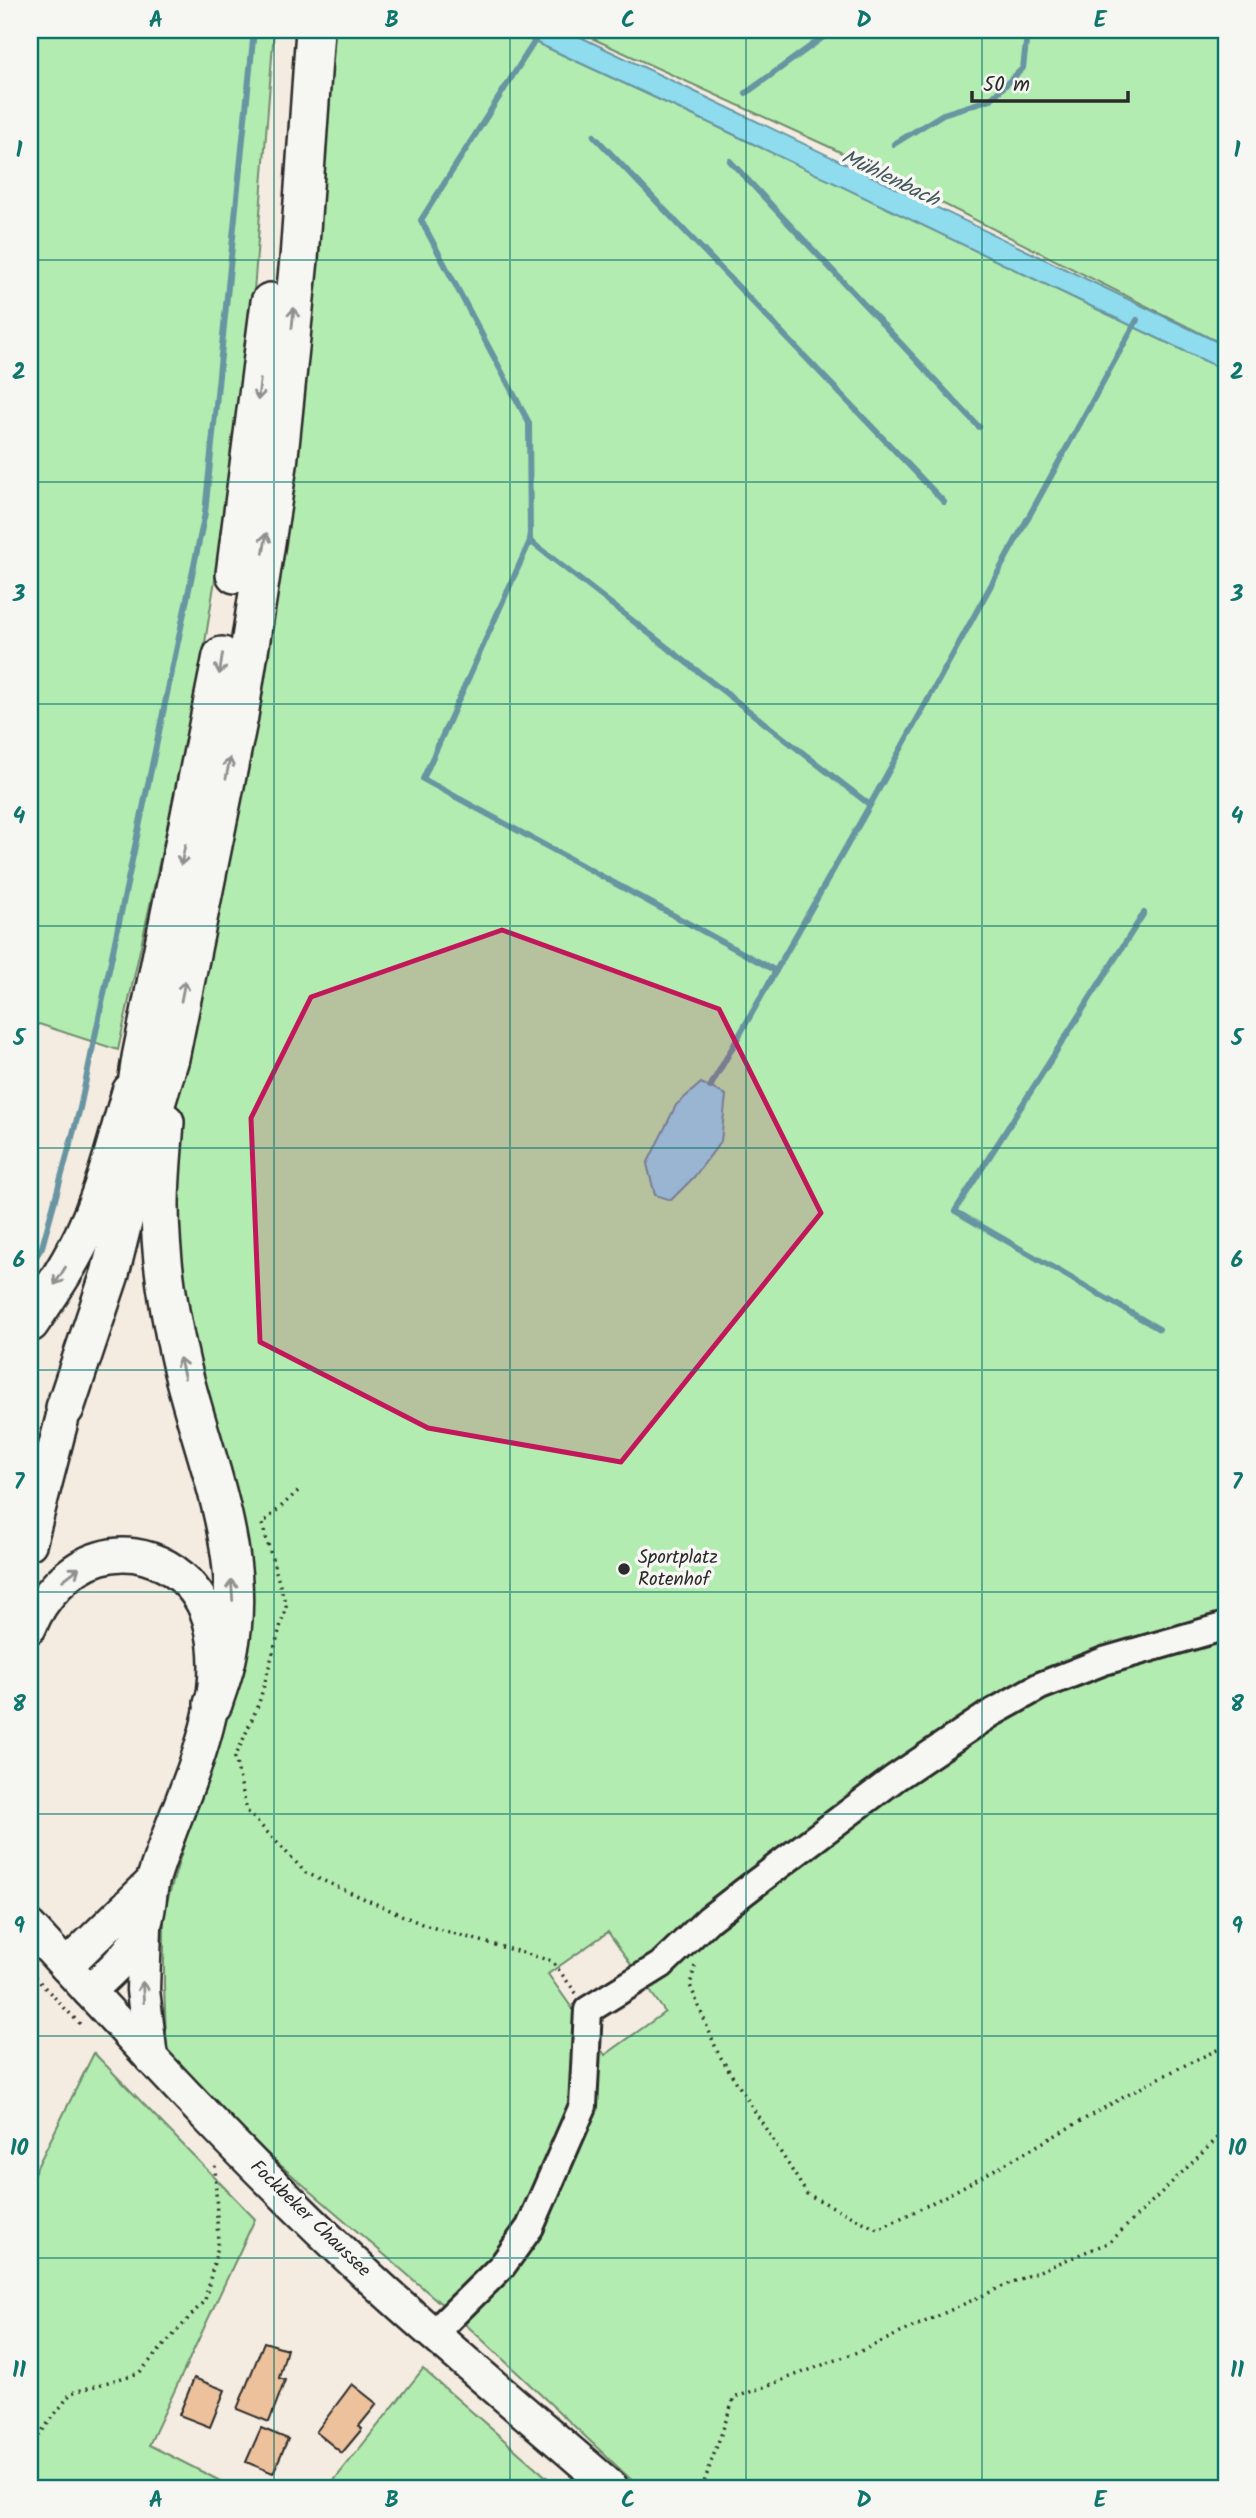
<svg xmlns="http://www.w3.org/2000/svg" width="1256" height="2518" viewBox="0 0 1256 2518" font-family="Kalam,sans-serif">
<rect width="100%" height="100%" fill="#f4ebe1"/>
<filter id="ink" filterUnits="userSpaceOnUse"><feTurbulence type="fractalNoise" baseFrequency=".0143" numOctaves="2"/><feDisplacementMap in="SourceGraphic" scale="14" xChannelSelector="R" yChannelSelector="G"/><feConvolveMatrix kernelMatrix="1 2 1 2 8 2 1 2 1" color-interpolation-filters="sRGB"/></filter>
<g filter="url(#ink)">
<!-- green -->
<g fill="#b3ecb0" stroke="#6f8c6e" stroke-width="2" fill-rule="evenodd">
<path d="M 30,30 L 274,30 L 248,370 L 198,687 L 118,1050 L 39,1024 L 30,1027 Z"/>
<path d="M 328,30 L 509,30 L 716,126 L 1226,371 L 1226,2488 L 640,2488 L 474,2332 L 257,2145 L 167,2058 L 164,1986 L 164,1912 L 219,1727 L 235,1664 L 182,1329 L 171,1197 L 178,1069 ZM 608,1932 L 665,2012 L 605,2055 L 548,1974 Z"/>
<path d="M 574,30 L 1226,30 L 1226,346 L 834,149 Z"/>
<path d="M 94,2053 L 255,2219 L 149,2445 L 234,2488 L 30,2488 L 30,2181 Z"/>
<path d="M 423,2369 L 559,2488 L 328,2488 Z"/>
</g>
<!-- water -->
<g fill="#8fdcef" stroke="#6795a1" stroke-width="2">
<path d="M 509,30 L 566,30 L 1226,346 L 1226,371 L 716,126 Z"/>
<path d="M 701,1083 L 726,1095 L 721,1141 L 694,1177 L 671,1200 L 655,1195 L 647,1164 L 676,1105 Z"/>
</g>
<g fill="none" stroke-linecap="round" stroke-linejoin="round">
<!-- stream -->
<g stroke="#6795a1" stroke-width="6">
<path d="M 538,36 L 421,220 L 529,423 L 530,541 L 423,779 L 776,971"/>
<path d="M 746,93 L 833,30"/>
<path d="M 594,136 L 944,502"/>
<path d="M 894,144 L 943,114 L 991,99 L 1023,68 L 1027,35 L 1020,30"/>
<path d="M 30,147 L 30,148"/>
<path d="M 730,161 L 979,427"/>
<path d="M 530,541 L 870,805"/>
<path d="M 1144,913 L 955,1211 L 1159,1329"/>
<path d="M 710,1087 L 870,805 L 1137,320"/>
<path d="M 30,1266 L 42,1247 L 80,1108 L 205,513 L 254,30"/>
</g>
</g>
<!-- building -->
<g fill="#ecc19c" stroke="#2b2b2b" stroke-width="2">
<path d="M 264,2342 L 287,2349 L 279,2378 L 285,2380 L 269,2422 L 237,2409 Z"/>
<path d="M 194,2378 L 225,2390 L 210,2427 L 179,2415 Z"/>
<path d="M 352,2384 L 377,2404 L 359,2426 L 362,2429 L 342,2453 L 316,2432 Z"/>
<path d="M 261,2428 L 288,2439 L 273,2473 L 246,2462 Z"/>
</g>
<g fill="none" stroke-linecap="round" stroke-linejoin="round">
<!-- minor casing -->
<g stroke="#2b2b2b" stroke-width="32">
<path id="minor" d="M 434,2333 L 502,2266 L 530,2227 L 583,2106 L 588,2010 L 661,1965 L 709,1919 L 753,1885 L 895,1778 L 990,1714 L 1040,1686 L 1104,1661 L 1226,1626"/>
</g>
<!-- major casing -->
<g stroke="#2b2b2b" stroke-width="37">
<g id="major">
<path d="M 30,1543 L 65,1408"/>
<path d="M 30,1627 C 41,1598 69,1567 100,1558 C 146,1544 195,1574 209,1619 C 235,1705 177,1799 153,1880 C 149,1895 150,1913 144,1927 C 132,1953 110,1972 89,1991"/>
<path d="M 30,1927 C 145,2052 261,2179 388,2294 C 461,2360 538,2423 612,2488"/>
<path d="M 145,1927 L 143,1990 L 151,2058"/>
<path d="M 66,1966 L 152,1882"/>
</g>
</g>
<!-- highway casing -->
<g stroke="#2b2b2b" stroke-width="42">
<g id="highway">
<path d="M 235,574 L 270,302"/>
<path d="M 132,1117 L 141,1058 L 222,656"/>
<path d="M 165,1122 C 163,1150 160,1178 160,1206 C 160,1258 169,1313 181,1364 C 203,1457 250,1556 228,1654 C 225,1671 218,1688 213,1704"/>
<path d="M 30,1323 C 51,1292 73,1260 88,1225 C 107,1183 118,1136 131,1092"/>
<path d="M 65,1408 L 110,1274 L 138,1162 L 170,1058 L 239,716 L 278,465 L 299,259 L 315,30"/>
</g>
</g>
<!-- path -->
<g stroke="#2b2b2b" stroke-width="3.5" stroke-dasharray="2 5" stroke-linecap="butt">
<path d="M 298,1491 L 262,1524 L 286,1606 L 259,1703 L 235,1758 L 247,1811 L 306,1873 L 424,1925 L 552,1961 L 576,1993"/>
<path d="M 695,1966 L 690,1985 L 718,2053 L 807,2194 L 877,2229 C 997,2176 1106,2099 1226,2046"/>
<path d="M 30,1972 L 81,2025"/>
<path d="M 30,2447 L 71,2393 L 139,2373 L 205,2300 L 218,2246 L 215,2163"/>
<path d="M 702,2488 L 734,2398 L 863,2350 L 1008,2284 L 1110,2242 L 1226,2130"/>
</g>
<!-- minor -->
<use href="#minor" stroke="#f6f6f2" stroke-width="26"/>
<!-- major -->
<use href="#major" stroke="#f6f6f2" stroke-width="32"/>
<!-- highway -->
<use href="#highway" stroke="#f6f6f2" stroke-width="37"/>
</g>
<!-- one-way arrows -->
<defs><path id="oneway-shaft" d="M-6 0H5M1.5-3L5.5 0L1.5 3" fill="none" stroke-width="1.6" stroke-linecap="round" stroke-linejoin="round" transform="scale(1.75)"/></defs>
<g stroke="#90908e">
<use href="#oneway-shaft" transform="translate(293 318) rotate(-84)"/>
<use href="#oneway-shaft" transform="translate(259 390) rotate(97)"/>
<use href="#oneway-shaft" transform="translate(265 543) rotate(-81)"/>
<use href="#oneway-shaft" transform="translate(221 664) rotate(99)"/>
<use href="#oneway-shaft" transform="translate(228 768) rotate(-79)"/>
<use href="#oneway-shaft" transform="translate(183 855) rotate(102)"/>
<use href="#oneway-shaft" transform="translate(183 991) rotate(-79)"/>
<use href="#oneway-shaft" transform="translate(60 1276) rotate(122)"/>
<use href="#oneway-shaft" transform="translate(182 1368) rotate(-104)"/>
<use href="#oneway-shaft" transform="translate(71 1574) rotate(-37)"/>
<use href="#oneway-shaft" transform="translate(232 1590) rotate(-94)"/>
<use href="#oneway-shaft" transform="translate(143 1992) rotate(-93)"/>
</g>
</g>
<!-- marked area -->
<path fill="#c2185b" fill-opacity="0.2" stroke="#c2185b" stroke-width="5" stroke-linejoin="round" d="M 502,930 L 719,1009 L 821,1213 L 621,1462 L 428,1428 L 260,1342 L 251,1118 L 311,997 Z"/>
<!-- grid -->
<path fill="none" stroke="#0f766e" stroke-width="2" stroke-opacity="0.55" d="M 274,30 L 274,2488M 510,30 L 510,2488M 746,30 L 746,2488M 982,30 L 982,2488M 30,260 L 1226,260M 30,482 L 1226,482M 30,704 L 1226,704M 30,926 L 1226,926M 30,1148 L 1226,1148M 30,1370 L 1226,1370M 30,1592 L 1226,1592M 30,1814 L 1226,1814M 30,2036 L 1226,2036M 30,2258 L 1226,2258"/>
<!-- markers -->
<circle fill="#2b2b2b" stroke="#f6f6f2" stroke-width="2.5" cx="624" cy="1569" r="7"/>
<g text-anchor="middle" dominant-baseline="central" stroke-width="7" stroke-linejoin="round" paint-order="stroke">
<!-- poi labels -->
<g font-size="19" fill="#2b2b2b" stroke="#f6f6f2" text-anchor="start">
<text x="638" y="1558">Sportplatz<tspan x="638" dy="22">Rotenhof</tspan></text>
</g>
<!-- street labels -->
<g font-size="19" fill="#2b2b2b" stroke="#f6f6f2">
<text transform="translate(310 2219) rotate(44)">Fockbeker Chaussee</text>
</g>
<!-- water labels -->
<g font-size="21" font-style="italic" fill="#44575c" stroke="#f6f6f2">
<text transform="translate(890 179) rotate(26)">Mühlenbach</text>
</g>
</g>
<!-- margin -->
<rect width="1256" height="2518" fill="none" stroke="#f6f6f2" stroke-width="77"/>
<!-- scale -->
<path d="M972 91v10h156v-10" fill="none" stroke="#2b2b2b" stroke-width="3.5"/>
<text x="983" y="91" font-size="21" fill="#2b2b2b" stroke="#f6f6f2" stroke-width="5" paint-order="stroke">50 m</text>
<rect x="38" y="38" width="1180" height="2442" fill="none" stroke="#0f766e" stroke-width="2.5"/>
<g font-size="23" text-anchor="middle" font-weight="bold" fill="#0f766e">
<text x="156" y="27">A</text>
<text x="392" y="27">B</text>
<text x="628" y="27">C</text>
<text x="864" y="27">D</text>
<text x="1100" y="27">E</text>
<text x="19" y="157">1</text>
<text x="1237" y="157">1</text>
<text x="19" y="379">2</text>
<text x="1237" y="379">2</text>
<text x="19" y="601">3</text>
<text x="1237" y="601">3</text>
<text x="19" y="823">4</text>
<text x="1237" y="823">4</text>
<text x="19" y="1045">5</text>
<text x="1237" y="1045">5</text>
<text x="19" y="1267">6</text>
<text x="1237" y="1267">6</text>
<text x="19" y="1489">7</text>
<text x="1237" y="1489">7</text>
<text x="19" y="1711">8</text>
<text x="1237" y="1711">8</text>
<text x="19" y="1933">9</text>
<text x="1237" y="1933">9</text>
<text x="19" y="2155">10</text>
<text x="1237" y="2155">10</text>
<text x="19" y="2377">11</text>
<text x="1237" y="2377">11</text>
<text x="156" y="2507">A</text>
<text x="392" y="2507">B</text>
<text x="628" y="2507">C</text>
<text x="864" y="2507">D</text>
<text x="1100" y="2507">E</text>
</g>
</svg>
